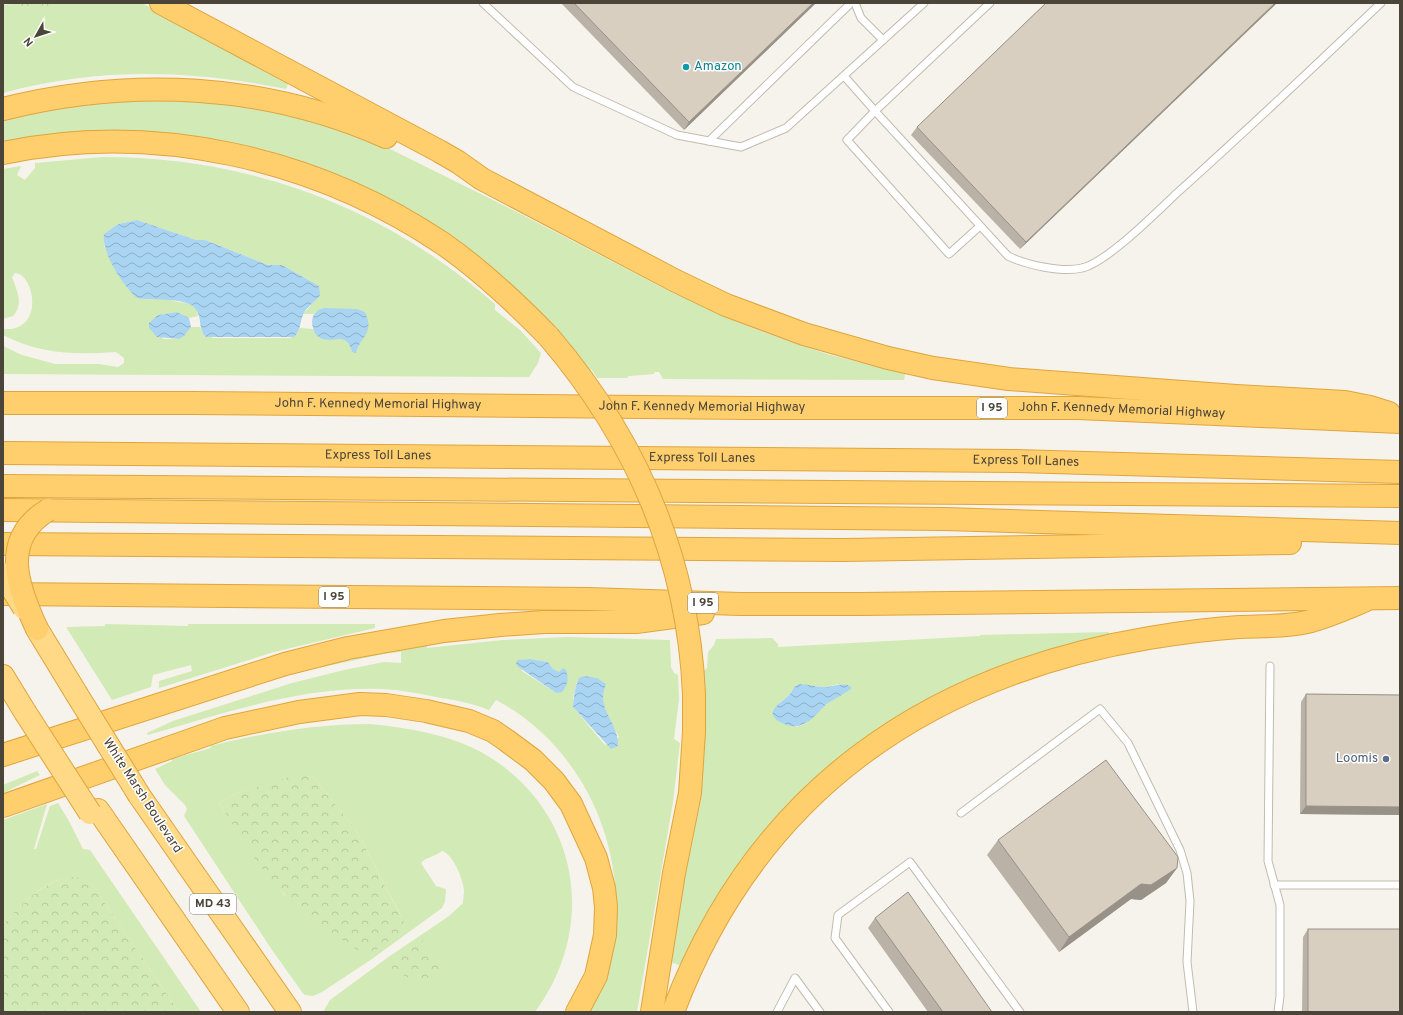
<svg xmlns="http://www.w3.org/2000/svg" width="1403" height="1015" viewBox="0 0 1403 1015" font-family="Overpass,sans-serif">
<defs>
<pattern id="forest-crowns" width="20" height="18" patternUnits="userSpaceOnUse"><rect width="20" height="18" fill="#d2eab5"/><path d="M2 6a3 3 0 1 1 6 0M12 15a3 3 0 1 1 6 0" fill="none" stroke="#b6ca9c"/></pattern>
<pattern id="water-waves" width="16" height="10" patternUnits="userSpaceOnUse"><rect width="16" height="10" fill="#a9d4f2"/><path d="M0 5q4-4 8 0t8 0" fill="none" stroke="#8caec5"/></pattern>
</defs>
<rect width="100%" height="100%" fill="#f6f3ec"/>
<!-- grass -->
<g fill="#d2eab5" fill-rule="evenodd">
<path d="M 60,3 L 142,3 L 289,81 L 286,89 C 191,70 98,67 3,93 L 3,4 L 14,6 L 60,6 Z"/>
<path d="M 201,99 L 296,116 L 380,144 L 509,208 L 671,292 L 728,318 L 760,331 L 827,354 L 905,374 L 904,380 L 663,379 L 659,372 L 654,372 L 654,374 L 629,376 L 627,378 L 597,378 L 592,370 L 586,368 L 544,319 L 295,162 L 3,144 L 3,117 L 103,100 Z"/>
<path d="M 103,157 C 250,157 384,207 495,304 L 495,310 L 520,330 L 541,353 L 538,363 L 529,377 L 3,374 L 3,346 L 22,355 L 55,364 L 99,364 L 118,367 L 124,363 L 124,358 L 116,352 C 76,355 39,354 3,335 L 3,329 C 46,332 34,273 15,273 L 12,277 C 17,291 24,304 13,316 L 3,319 L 3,169 L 21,166 L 17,175 L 25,180 L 35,168 L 35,163 ZM 137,220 L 196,240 L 205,240 L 268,265 L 282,265 L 319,286 L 317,299 L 303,314 L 314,314 L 315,312 L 357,309 L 361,342 L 352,352 L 349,342 L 346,339 L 320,338 L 313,329 L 300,328 L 297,334 L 290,338 L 213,338 L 202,332 L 200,327 L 191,327 L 179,339 L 163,339 L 158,315 L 177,312 L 189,318 L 198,316 L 197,310 L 191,304 L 173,301 L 124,281 L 104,246 L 104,234 L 118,224 Z"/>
<path d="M 105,624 L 188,626 L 188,624 L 375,624 L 375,628 L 274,652 L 159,688 L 159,681 L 192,671 L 191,665 L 153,675 L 151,687 L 112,700 L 66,627 L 105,626 Z"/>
<path d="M 1109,632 L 1109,637 L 1019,661 L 978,676 L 746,857 L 712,907 L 682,966 L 670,962 L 706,708 L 703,672 L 707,668 L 708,652 L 714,645 L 716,639 L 772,638 L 778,644 L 778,647 L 980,636 L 980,635 ZM 839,684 L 847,685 L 851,688 L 829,702 L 805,724 L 796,727 L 779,703 L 789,695 L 796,685 L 825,687 Z"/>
<path d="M 568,637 L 670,640 L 671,667 L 674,673 L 678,675 L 679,699 L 674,739 L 680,743 L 673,802 L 637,1012 L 589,1012 L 616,903 C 615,820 570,739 496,700 L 489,710 C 472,703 454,700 436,697 C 418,693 400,690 382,689 C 302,686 224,713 148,735 L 147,733 L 173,721 L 292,683 L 344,670 L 384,662 L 401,663 L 401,652 L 388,653 L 290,674 L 378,652 L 426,642 L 427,648 L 502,640 ZM 530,659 L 548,662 L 553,669 L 559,673 L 556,693 L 522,671 L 519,660 ZM 577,682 L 602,693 C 602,707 612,724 619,737 L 605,745 L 573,707 L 573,697 Z"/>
<path d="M 370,724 C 408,728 447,734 481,752 C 578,806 600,924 535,1012 L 323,1012 L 330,1000 L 387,958 L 449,916 L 463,903 C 463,899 464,894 464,890 C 463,879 453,854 442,851 C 436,856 426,857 421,863 L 436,886 L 446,889 L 445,902 L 442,908 L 372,959 L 322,992 L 313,996 L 305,995 L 302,992 L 272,950 L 184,816 L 187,809 L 185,805 L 165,785 L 155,769 L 172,761 L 172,759 L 211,748 L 210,746 C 263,733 316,724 370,724 ZM 302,774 L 313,777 L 355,828 L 401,916 L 284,895 L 247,846 L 219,803 L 235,794 Z"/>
<path d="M 37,771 L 40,775 L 3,793 L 3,785 Z"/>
<path d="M 58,803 L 69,821 L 83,849 L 90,850 L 201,1012 L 179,1012 L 92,884 C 56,863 26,901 3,924 L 3,820 L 47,804 L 34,849 L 36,849 L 50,806 Z"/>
</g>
<!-- forest -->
<g fill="url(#forest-crowns)">
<path d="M 3,3 L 60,3 L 60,6 L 14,6 Z"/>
<path d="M 302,773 L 313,777 L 355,828 L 407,928 L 367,956 C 338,938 310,918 285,895 C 260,872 238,832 219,803 L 235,794 Z"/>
<path d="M 69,877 L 82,878 L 92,884 L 179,1012 L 3,1012 L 3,924 C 23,904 40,883 69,877 Z"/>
<path d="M 421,939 L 436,959 L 439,972 L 435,980 C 413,983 404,976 386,965 Z"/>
</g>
<!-- water -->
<g fill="url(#water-waves)">
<path d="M 137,220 L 196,240 L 205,240 L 268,265 L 282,265 L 319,286 L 320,295 C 316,302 309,305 305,311 C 299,320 302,330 294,337 L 206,337 C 198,329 202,320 197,311 C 190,296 152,301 137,298 C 123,286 101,252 104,234 L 118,224 Z"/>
<path d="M 324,308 L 357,309 L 365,312 C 375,334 361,335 356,353 L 352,352 C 346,327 330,348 316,335 C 310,324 310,311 324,308 Z"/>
<path d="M 177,312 L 189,318 L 191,327 L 184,336 L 179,339 L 157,337 L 149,328 L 149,323 L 158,315 Z"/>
<path d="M 530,659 L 548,662 L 553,669 L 559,672 L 563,668 L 566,670 C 569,679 568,684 562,692 L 556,693 L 517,666 L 516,663 L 518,660 Z"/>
<path d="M 584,676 L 597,678 L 606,684 C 595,710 619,721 618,746 L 611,749 L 573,707 C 573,698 575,687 579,678 Z"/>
<path d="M 799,684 C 807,684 816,687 824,687 C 833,687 845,680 852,688 C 844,694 836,698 828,703 C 818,711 811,724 797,726 C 792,727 786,725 782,723 C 761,713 781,703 789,695 C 793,691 793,686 799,684 Z"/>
</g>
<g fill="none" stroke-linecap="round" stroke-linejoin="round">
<!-- service casing -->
<g stroke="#c2bbae" stroke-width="9">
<g id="service">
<path d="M 483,3 L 573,87 L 677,135 L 741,147 L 786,128 L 924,3"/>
<path d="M 855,3 L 861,18 L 883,40"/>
<path d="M 844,76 L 875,111 L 990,3"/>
<path d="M 709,141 L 851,3"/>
<path d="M 980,226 L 949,254 L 847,140 L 875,111 L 1008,256 C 1026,265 1063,273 1082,268 C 1106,263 1157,212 1177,193 C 1246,131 1314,67 1381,3"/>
<path d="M 1270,666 L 1268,861 L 1280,905 L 1280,996 L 1278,1012"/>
<path d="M 961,813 L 1100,709 L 1128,743 L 1180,850 L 1187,873 L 1190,901 L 1187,962 L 1193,1012"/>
<path d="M 1274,885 L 1400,885"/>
<path d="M 777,1012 L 795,978 L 820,1012"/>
<path d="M 889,1012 L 835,938 L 838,915 L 910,862 L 1020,1012"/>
</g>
</g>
<!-- trunk casing -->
<g stroke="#e0a43c" stroke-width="24">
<g id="trunk">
<path d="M 37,629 L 76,693"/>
<path d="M 3,676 L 25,712"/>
<path d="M 139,795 L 290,1012"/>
<path d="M 98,810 L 238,1012"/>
</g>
</g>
<!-- motorway casing -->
<g stroke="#e0a43c" stroke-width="24">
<g id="motorway">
<path d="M 161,3 L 439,151 L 458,162 L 482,179 L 676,281 L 726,305 L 804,334 L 888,358 L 933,368 L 1009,379 L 1236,396 L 1345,402 L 1370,407 L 1389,413"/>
<path d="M 3,109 C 130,77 265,83 386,137"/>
<path d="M 3,153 C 154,121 315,158 442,243 C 481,270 516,303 549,337"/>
<path id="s1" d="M 3,403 L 191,403 L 751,408 L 1078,408 L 1400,422"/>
<path id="s2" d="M 3,453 L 1016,461 L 1400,472"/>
<path d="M 3,486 L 1400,496"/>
<path d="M 3,510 L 945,519 L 1400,533"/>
<path d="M 3,544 L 843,550 L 1290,543"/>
<path d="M 4,594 L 588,599 L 740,604 L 861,604 L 1400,598"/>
<path d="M 3,755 L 285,664 L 348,648 L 444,631 L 500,625 L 544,622 L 636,622 L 703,613"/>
<path d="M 3,806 L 225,728 L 299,712 L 360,704 L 386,705 L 426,711 L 469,721 L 493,731 L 506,740 L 533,760 L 554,781 L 571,804 L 596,858 L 604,888 L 606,907 L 605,935 L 596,976 L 577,1012"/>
<path d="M 652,1012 L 674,873 L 690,793 L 694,732 L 694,694"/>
<path d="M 673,1012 C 755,794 923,676 1149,638 C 1179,633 1209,629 1239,627 C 1262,626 1285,627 1307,622 C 1327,617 1345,609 1364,601"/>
</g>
</g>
<!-- service -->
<use href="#service" stroke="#fff" stroke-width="7"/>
<!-- trunk -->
<use href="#trunk" stroke="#ffd985" stroke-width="22"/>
<!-- motorway -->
<use href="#motorway" stroke="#ffcf6e" stroke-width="22"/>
<!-- trunk-bridge casing -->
<g stroke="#e0a43c" stroke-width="24" stroke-linecap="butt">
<g id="trunk-bridge">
<path d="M 3,574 L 24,608"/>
<path d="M 76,693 L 139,795"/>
<path d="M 25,712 L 90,813"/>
</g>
</g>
<!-- motorway-bridge casing -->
<g stroke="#e0a43c" stroke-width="24" stroke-linecap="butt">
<g id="motorway-bridge">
<path d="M 549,337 C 636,439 688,558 694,694"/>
<path d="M 37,629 C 17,586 0,539 48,510"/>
</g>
</g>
<!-- trunk-bridge -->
<use href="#trunk-bridge" stroke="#ffd985" stroke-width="22"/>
<!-- motorway-bridge -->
<use href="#motorway-bridge" stroke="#ffcf6e" stroke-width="22"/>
</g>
<!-- wall -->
<g fill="#bab2a6">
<path d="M 561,3 L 816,3 L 684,130 Z"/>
<path d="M 1046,3 L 1277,3 L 1020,249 L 911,135 L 917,127 Z"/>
<path d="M 1306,694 L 1400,695 L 1400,815 L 1300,814 L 1301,702 Z"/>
<path d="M 998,840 L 1177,868 L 1166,883 L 1141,900 L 1131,899 L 1059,952 L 987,855 Z"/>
<path d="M 875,918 L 992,1012 L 928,1012 L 868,928 Z"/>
<path d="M 1308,929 L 1400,1012 L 1302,1012 L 1303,937 Z"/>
</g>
<!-- shaded-wall -->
<g fill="#979187">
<path d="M 813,3 L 816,3 L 684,130 L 689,122 Z"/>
<path d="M 1275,3 L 1277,3 L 1020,249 L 1026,242 Z"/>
<path d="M 1306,806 L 1400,807 L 1400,815 L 1300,814 Z"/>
<path d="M 1177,868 L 1166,883 L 1141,900 L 1131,899 L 1059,952 L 1069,937 L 1141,884 Z"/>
</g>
<!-- building -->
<g fill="#d8cfc1" stroke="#979187">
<path d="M 574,3 L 813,3 L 689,122 Z"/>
<path d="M 1046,3 L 1275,3 L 1026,242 L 917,127 Z"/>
<path d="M 1306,694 L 1400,695 L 1400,807 L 1306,806 Z"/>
<path d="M 1106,760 L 1178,857 L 1177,868 L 1151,885 L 1141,884 L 1069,937 L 998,840 Z"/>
<path d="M 908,892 L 992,1012 L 943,1012 L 875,918 Z"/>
<rect x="1308" y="929" width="92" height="83"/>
</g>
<!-- markers -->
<circle fill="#0f9aa8" stroke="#fff" stroke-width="1.5" cx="686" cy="67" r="4"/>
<circle fill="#5c6f8a" stroke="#fff" stroke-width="1.5" cx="1386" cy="759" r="4"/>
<g text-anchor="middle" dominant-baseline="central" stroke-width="3" stroke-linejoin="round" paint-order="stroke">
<!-- shield labels -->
<g fill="#fff" stroke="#817c74" stroke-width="1">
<rect x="977" y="398" width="30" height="20" rx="3"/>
<rect x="319" y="587" width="30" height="20" rx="3"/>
<rect x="688" y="593" width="30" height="20" rx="3"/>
<rect x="190" y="894" width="46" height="20" rx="3"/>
</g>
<g font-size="12" font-weight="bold" fill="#4b4439">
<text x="992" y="408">I 95</text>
<text x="334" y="597">I 95</text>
<text x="703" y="603">I 95</text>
<text x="213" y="904">MD 43</text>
</g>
<!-- culture labels -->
<g font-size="13" fill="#0d838f" stroke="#fff" text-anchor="start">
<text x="694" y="67">Amazon</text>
</g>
<!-- street labels -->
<g font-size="13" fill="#4b4439" stroke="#fff">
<text stroke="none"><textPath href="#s1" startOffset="375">John F. Kennedy Memorial Highway</textPath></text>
<text stroke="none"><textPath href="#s1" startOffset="699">John F. Kennedy Memorial Highway</textPath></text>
<text stroke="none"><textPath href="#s1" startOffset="1119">John F. Kennedy Memorial Highway</textPath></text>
<text stroke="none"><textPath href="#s2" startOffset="375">Express Toll Lanes</textPath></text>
<text stroke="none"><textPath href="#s2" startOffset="699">Express Toll Lanes</textPath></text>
<text stroke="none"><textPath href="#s2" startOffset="1023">Express Toll Lanes</textPath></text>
<text transform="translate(142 796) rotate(57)">White Marsh Boulevard</text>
</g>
<!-- service labels -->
<g font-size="13" fill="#4e5e75" stroke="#fff" text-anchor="end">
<text x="1378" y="759">Loomis</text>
</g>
</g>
<!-- border -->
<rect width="1403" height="1015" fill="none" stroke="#4b4439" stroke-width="8"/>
<!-- north arrow -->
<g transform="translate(36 36) rotate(231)" stroke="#ffffff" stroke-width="3" paint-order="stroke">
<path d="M0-3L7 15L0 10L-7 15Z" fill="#4b4439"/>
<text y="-6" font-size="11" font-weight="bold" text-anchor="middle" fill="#4b4439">N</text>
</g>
</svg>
